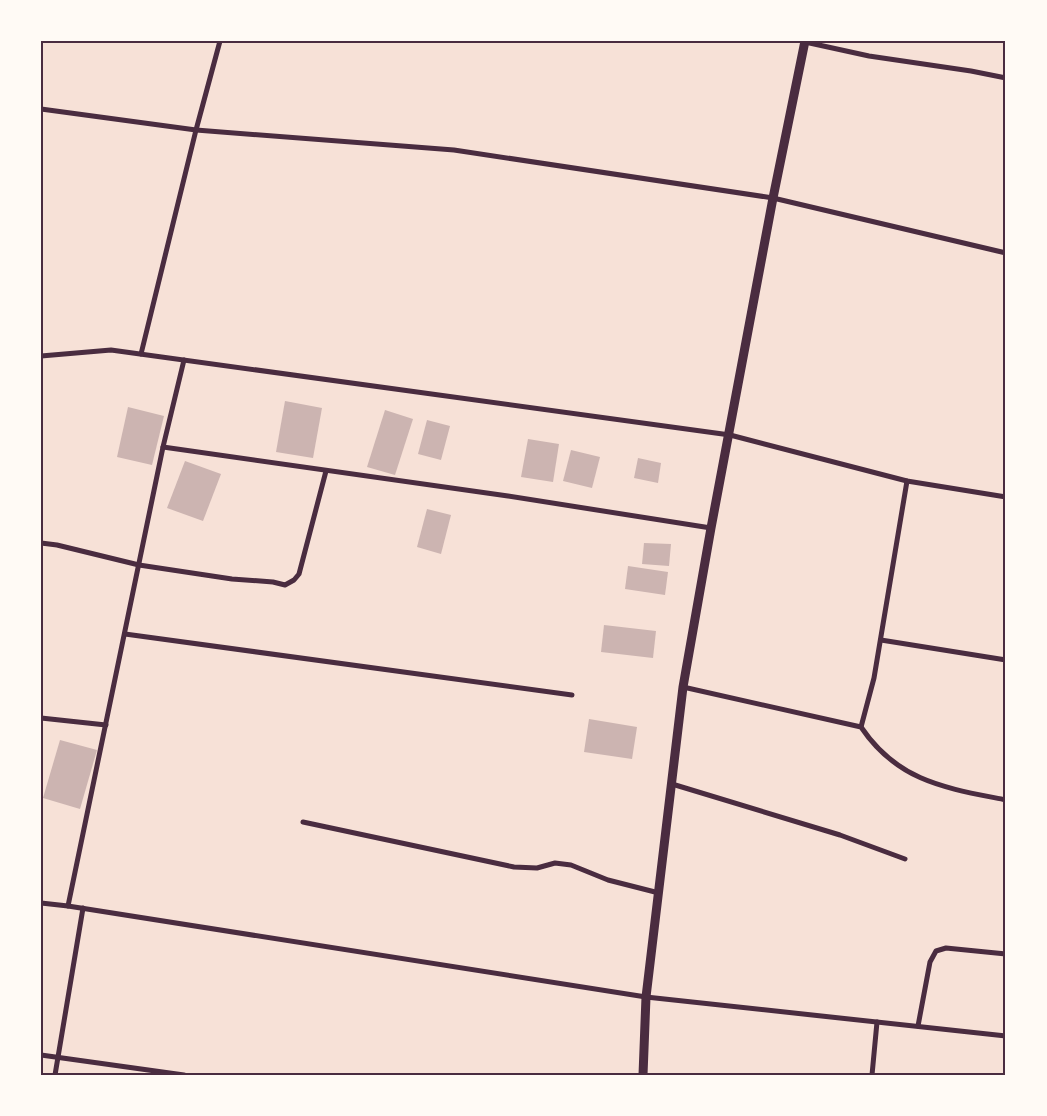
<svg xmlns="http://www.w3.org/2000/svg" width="1047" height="1116" viewBox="0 0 1047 1116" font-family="'PT Sans',sans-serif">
<rect width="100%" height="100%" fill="#f7e1d7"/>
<!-- building -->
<g fill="#ccb4b1">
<path d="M 285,401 L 322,408 L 313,458 L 276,452 Z"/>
<path d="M 128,407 L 164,416 L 152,465 L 117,457 Z"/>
<path d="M 385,410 L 413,419 L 395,475 L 367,467 Z"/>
<path d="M 427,420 L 450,426 L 441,460 L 418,454 Z"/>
<path d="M 528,439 L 559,444 L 553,482 L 521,477 Z"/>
<path d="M 571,450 L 600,457 L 592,488 L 563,481 Z"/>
<path d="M 638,458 L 661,463 L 658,483 L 634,478 Z"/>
<path d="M 185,461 L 221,474 L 203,521 L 167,508 Z"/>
<path d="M 427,509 L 451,515 L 441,554 L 417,547 Z"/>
<path d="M 644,543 L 671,544 L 669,566 L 642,564 Z"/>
<path d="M 628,566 L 668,572 L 665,595 L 625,589 Z"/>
<path d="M 604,625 L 656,631 L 653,658 L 601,652 Z"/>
<path d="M 589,719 L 637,727 L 632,759 L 584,752 Z"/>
<path d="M 60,740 L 97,750 L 80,809 L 43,798 Z"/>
</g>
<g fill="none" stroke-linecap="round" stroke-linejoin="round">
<!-- minor -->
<g stroke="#4a2c40" stroke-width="5">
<path d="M 805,42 L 869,56 L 971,71 L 1006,78"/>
<path d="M 41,109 L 196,130 L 454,150 L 773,198 L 1006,253"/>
<path d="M 141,354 L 196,130 L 220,41"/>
<path d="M 41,356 L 111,350 L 730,435 L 907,481 L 1006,497"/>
<path d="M 163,447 L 508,496 L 711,528"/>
<path d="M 41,543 L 57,545 L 139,565 L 232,579 L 273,582 L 285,585 L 294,580 L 299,574 L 326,471"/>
<path d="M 125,634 L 572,695"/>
<path d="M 881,640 L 1006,660"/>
<path d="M 683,687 L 861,727 C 898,782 946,788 1006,800"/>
<path d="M 41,718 L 106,725"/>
<path d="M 861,727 L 874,678 L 907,481"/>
<path d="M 672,784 L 840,835 L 905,859"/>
<path d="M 303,822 L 514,867 L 537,868 L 555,863 L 571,865 L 608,880 L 659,893"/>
<path d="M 41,903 L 68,906 L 646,997 L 1006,1036"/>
<path d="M 68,906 L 163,447 L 184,360"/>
<path d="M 918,1026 L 930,962 L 936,951 L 946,948 L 1006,954"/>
<path d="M 41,1055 L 184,1075"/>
<path d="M 55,1075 L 83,908"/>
<path d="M 872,1075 L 877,1022"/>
</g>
<!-- tertiary -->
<path stroke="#4a2c40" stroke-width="9" d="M 643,1075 L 646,997 L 683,687 L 711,528 L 773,198 L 805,41"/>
</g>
<!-- border -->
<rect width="1047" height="1116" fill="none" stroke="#fffaf5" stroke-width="85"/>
<rect x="42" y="42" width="962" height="1032" fill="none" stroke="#4a2c40" stroke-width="2"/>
</svg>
